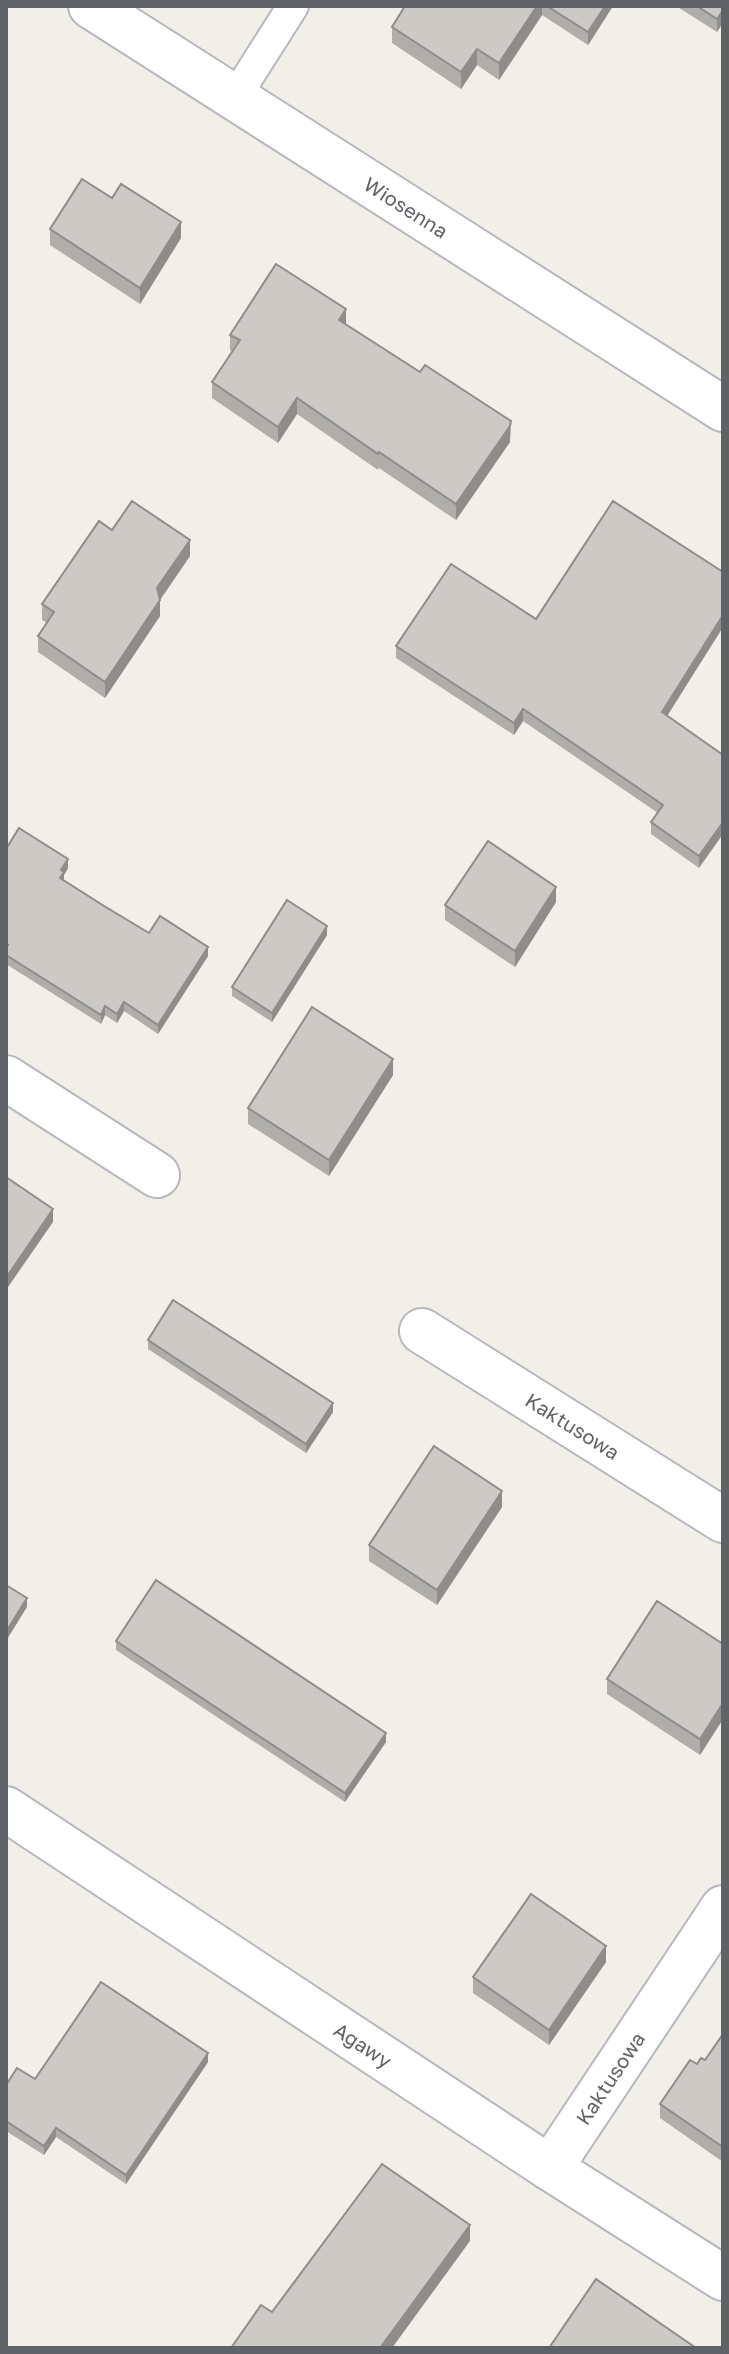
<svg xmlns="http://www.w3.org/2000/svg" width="729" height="2354" viewBox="0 0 729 2354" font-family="'Golos Text',sans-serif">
<rect width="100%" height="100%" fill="#f1efe8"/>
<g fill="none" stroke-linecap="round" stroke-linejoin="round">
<!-- lane casing -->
<g stroke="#b5b8bc" stroke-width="34">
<path id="lane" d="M 234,99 L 293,6"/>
</g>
<!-- street casing -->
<g stroke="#b5b8bc" stroke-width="48">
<g id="street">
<path id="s1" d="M 91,6 L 723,409"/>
<path d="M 6,1078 L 157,1175"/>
<path id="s2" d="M 422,1331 L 723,1520"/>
<path id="s3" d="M 6,1809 L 550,2168 L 723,2278"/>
<path id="s4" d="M 550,2168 L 723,1908"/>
</g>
</g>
<!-- lane -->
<use href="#lane" stroke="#fff" stroke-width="30"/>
<!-- street -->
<use href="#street" stroke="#fff" stroke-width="44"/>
</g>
<!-- wall -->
<g fill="#afaea9">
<path d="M 405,6 L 613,6 L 588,45 L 542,15 L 499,80 L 477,65 L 461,89 L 392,43 L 392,27 Z"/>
<path d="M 676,6 L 723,6 L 717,32 Z"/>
<path d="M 112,198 L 181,238 L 140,304 L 50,245 L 50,229 Z"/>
<path d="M 346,324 L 510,442 L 456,520 L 379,468 L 378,470 L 297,414 L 278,443 L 212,398 L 212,382 L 232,352 L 230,350 L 230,335 Z"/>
<path d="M 112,530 L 190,556 L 160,600 L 160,616 L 105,698 L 38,652 L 38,636 L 47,623 L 42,620 L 42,604 Z"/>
<path d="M 723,572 L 723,627 L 667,716 L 723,755 L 699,868 L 651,834 L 651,822 L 658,813 L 523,721 L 514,735 L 396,658 L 396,646 L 536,619 Z"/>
<path d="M 6,849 L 68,868 L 64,875 L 64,880 L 149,933 L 208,956 L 158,1034 L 124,1011 L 117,1023 L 105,1015 L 101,1024 L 6,964 Z"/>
<path d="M 556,902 L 515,967 L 445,920 L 445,905 Z"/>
<path d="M 327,935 L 272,1022 L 232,996 L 232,987 Z"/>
<path d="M 393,1075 L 329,1176 L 248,1124 L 248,1108 Z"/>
<path d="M 148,1340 L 333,1412 L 306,1453 L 148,1349 Z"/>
<path d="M 502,1507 L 437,1605 L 369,1561 L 369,1545 Z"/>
<path d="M 116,1641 L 386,1742 L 345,1802 L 116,1650 Z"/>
<path d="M 723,1644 L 723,1719 L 700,1755 L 607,1694 L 607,1679 Z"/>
<path d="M 606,1962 L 549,2045 L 473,1993 L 473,1977 Z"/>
<path d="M 723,2034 L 723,2162 L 660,2118 L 660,2104 L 697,2064 L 705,2060 Z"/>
<path d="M 208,2062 L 126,2184 L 56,2137 L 44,2155 L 6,2131 L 6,2085 L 35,2079 Z"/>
</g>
<!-- shaded-wall -->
<g fill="#8f8d8a">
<path d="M 537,6 L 542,6 L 542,15 L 499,80 L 499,63 Z"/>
<path d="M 605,6 L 613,6 L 588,45 L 588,32 Z"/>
<path d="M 723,10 L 723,23 L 717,32 L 717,19 Z"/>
<path d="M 477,49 L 477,65 L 461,89 L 461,72 Z"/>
<path d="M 181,222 L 181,238 L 140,304 L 140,288 Z"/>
<path d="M 346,309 L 346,325 L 339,320 Z"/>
<path d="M 297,398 L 297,414 L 278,443 L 278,427 Z"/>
<path d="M 511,421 L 510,442 L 456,520 L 456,504 Z"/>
<path d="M 190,540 L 190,556 L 157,604 L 157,588 Z"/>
<path d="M 160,600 L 160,616 L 105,698 L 105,682 Z"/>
<path d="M 723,615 L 723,627 L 662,724 L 662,712 Z"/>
<path d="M 523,709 L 523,721 L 514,735 L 514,723 Z"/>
<path d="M 723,822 L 723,834 L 699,868 L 699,856 Z"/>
<path d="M 68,859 L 68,868 L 64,875 L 64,881 L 60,887 L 61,870 Z"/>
<path d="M 556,887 L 556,902 L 515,967 L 515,951 Z"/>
<path d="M 327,926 L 327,935 L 272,1022 L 272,1013 Z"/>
<path d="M 208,947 L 208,956 L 158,1034 L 158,1025 Z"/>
<path d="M 124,1002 L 124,1011 L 117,1023 L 117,1014 Z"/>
<path d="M 105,1006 L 105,1015 L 101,1024 L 101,1015 Z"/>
<path d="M 393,1059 L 393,1075 L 329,1176 L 329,1160 Z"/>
<path d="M 53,1209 L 53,1222 L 6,1290 L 6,1278 Z"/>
<path d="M 333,1403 L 333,1412 L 306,1453 L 306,1444 Z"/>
<path d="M 502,1491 L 502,1507 L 437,1605 L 437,1590 Z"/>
<path d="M 27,1598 L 27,1607 L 6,1641 L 6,1632 Z"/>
<path d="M 723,1703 L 723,1719 L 700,1755 L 700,1739 Z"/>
<path d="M 386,1733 L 386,1742 L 345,1802 L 345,1793 Z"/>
<path d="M 606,1946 L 606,1962 L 549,2045 L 549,2030 Z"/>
<path d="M 208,2053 L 208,2062 L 126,2184 L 126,2175 Z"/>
<path d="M 56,2128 L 56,2137 L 44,2155 L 44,2146 Z"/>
<path d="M 470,2225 L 470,2241 L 392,2348 L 380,2348 Z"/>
</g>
<!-- building -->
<g fill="#cccac5" stroke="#8f8d8a" stroke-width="2">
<path d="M 405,6 L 537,6 L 499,63 L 477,49 L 461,72 L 392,27 Z"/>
<path d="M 547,6 L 605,6 L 588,32 Z"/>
<path d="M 697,6 L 723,6 L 723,10 L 717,19 Z"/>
<path d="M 82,179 L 112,198 L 121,184 L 181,222 L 140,288 L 50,229 Z"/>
<path d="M 276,264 L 346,309 L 339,320 L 420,372 L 425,365 L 511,421 L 510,426 L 456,504 L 379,452 L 378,454 L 297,398 L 278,427 L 212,382 L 240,340 L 230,335 Z"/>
<path d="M 132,501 L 190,540 L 157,588 L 160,600 L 105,682 L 38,636 L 54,612 L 42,604 L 99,521 L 112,530 Z"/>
<path d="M 613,501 L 723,572 L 723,615 L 662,712 L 723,755 L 723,822 L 699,856 L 651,822 L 663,805 L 523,709 L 514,723 L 396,646 L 451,564 L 536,619 Z"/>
<path d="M 19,828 L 68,859 L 61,870 L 64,872 L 60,878 L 104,906 L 149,933 L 160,916 L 208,947 L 158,1025 L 124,1002 L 117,1014 L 105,1006 L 101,1015 L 6,955 L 6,948 L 8,945 L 6,944 L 6,849 Z"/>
<path d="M 488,841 L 556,887 L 515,951 L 445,905 Z"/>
<path d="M 287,900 L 327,926 L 272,1013 L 232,987 Z"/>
<path d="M 312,1007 L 393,1059 L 329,1160 L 248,1108 Z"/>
<path d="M 6,1177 L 53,1209 L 6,1278 Z"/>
<path d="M 173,1300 L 333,1403 L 306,1444 L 148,1340 Z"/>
<path d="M 434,1446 L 502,1491 L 437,1590 L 369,1545 Z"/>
<path d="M 156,1580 L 386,1733 L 345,1793 L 116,1641 Z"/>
<path d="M 6,1585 L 27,1598 L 6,1632 Z"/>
<path d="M 657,1601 L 723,1644 L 723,1703 L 700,1739 L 607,1679 Z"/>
<path d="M 531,1894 L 606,1946 L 549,2030 L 473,1977 Z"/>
<path d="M 101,1982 L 208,2053 L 126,2175 L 56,2128 L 44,2146 L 6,2121 L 6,2085 L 17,2068 L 35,2079 Z"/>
<path d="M 723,2034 L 723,2147 L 660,2104 L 690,2060 L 697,2064 L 701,2058 L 705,2060 Z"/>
<path d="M 382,2164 L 470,2225 L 380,2348 L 231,2348 L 261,2305 L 272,2312 Z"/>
<path d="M 596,2279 L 696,2348 L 549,2348 Z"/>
</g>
<g text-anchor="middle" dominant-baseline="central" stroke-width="6" stroke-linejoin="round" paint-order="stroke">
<!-- street labels -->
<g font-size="20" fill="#5f6368" stroke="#fff">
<text stroke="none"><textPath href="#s1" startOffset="374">Wiosenna</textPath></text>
<text stroke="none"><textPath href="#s2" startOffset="178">Kaktusowa</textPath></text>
<text stroke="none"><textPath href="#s3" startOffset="428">Agawy</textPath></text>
<text stroke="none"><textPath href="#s4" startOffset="108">Kaktusowa</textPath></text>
</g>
</g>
<!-- border -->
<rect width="729" height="2354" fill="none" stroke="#5f6368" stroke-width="16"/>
</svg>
